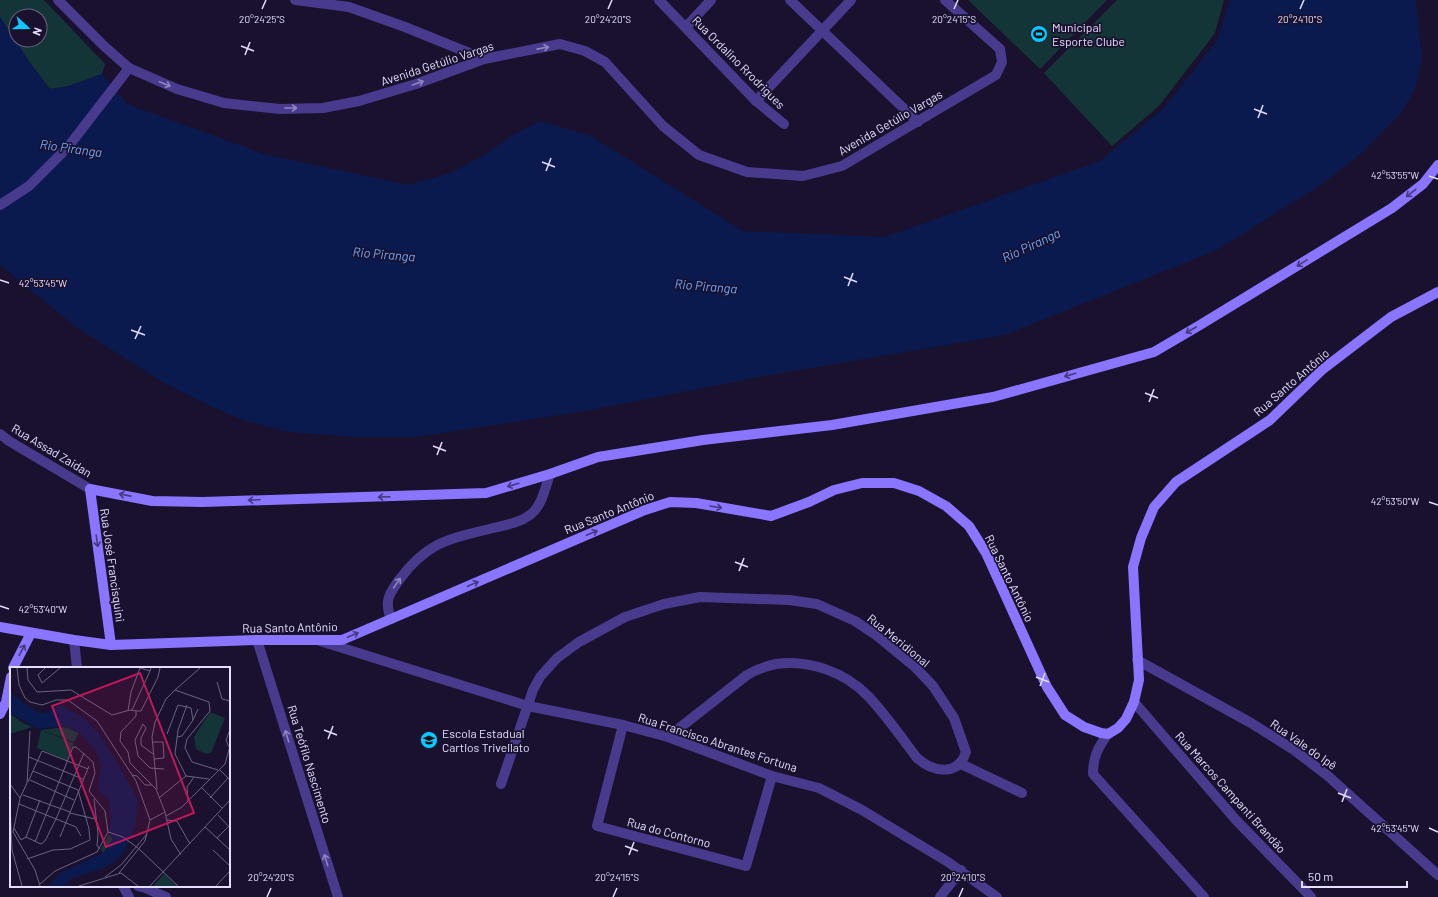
<svg xmlns="http://www.w3.org/2000/svg" width="1438" height="897" viewBox="0 0 1438 897" font-family="Barlow,sans-serif">
<rect width="100%" height="100%" fill="#19112d"/>
<!-- green -->
<g fill="#143538" fill-rule="evenodd">
<path d="M 0,0 L 44,0 L 105,64 L 102,74 L 69,86 L 50,89 L 30,63 L 0,17 ZM 16,16 L 40,16 L 40,40 L 16,40 Z"/>
<path d="M 968,0 L 1107,0 L 1040,69 Z"/>
<path d="M 1117,0 L 1224,0 L 1215,33 L 1159,106 L 1112,146 L 1044,73 Z"/>
</g>
<!-- water -->
<path fill="#0a1a4e" d="M 1230,0 L 1416,0 L 1422,58 L 1416,87 L 1401,113 L 1363,152 L 1322,184 L 1217,250 L 1005,335 L 776,374 L 585,411 L 417,437 L 353,437 L 289,432 L 245,421 L 206,404 L 164,383 L 76,327 L 0,265 L 0,17 L 30,63 L 50,89 L 69,86 L 102,74 L 127,104 L 264,154 L 408,185 L 450,173 L 486,154 L 511,136 L 540,121 L 591,136 L 743,231 L 885,237 L 1100,161 L 1164,108 L 1218,39 Z"/>
<g fill="none" stroke-linecap="round" stroke-linejoin="round">
<!-- minor -->
<g stroke="#483b8d" stroke-width="10">
<path d="M 295,0 L 349,7 L 405,27 L 484,59"/>
<path d="M 659,0 L 756,101 L 784,124"/>
<path d="M 790,0 L 918,122"/>
<path d="M 686,27 L 711,0"/>
<path d="M 129,68 L 177,89 L 224,103 L 280,109 L 323,108 L 359,101 L 416,84 L 484,59 L 560,44 L 585,51 L 605,62 L 663,126 L 699,155 L 747,172 L 803,176 L 842,166 L 996,75 L 1002,62 L 1000,49 L 945,0"/>
<path d="M 756,101 L 851,0"/>
<path d="M 0,434 L 9,441 L 90,489"/>
<path d="M 391,619 C 384,601 389,594 399,580 C 428,541 449,539 493,528 C 506,525 519,523 530,515 C 542,506 545,488 550,474"/>
<path d="M 74,640 L 77,668"/>
<path d="M 257,640 L 338,897"/>
<path d="M 320,641 L 528,706 L 623,725 L 668,737 L 772,776 L 819,788 L 862,810 L 948,862 L 997,897"/>
<path d="M 1137,660 L 1251,723 L 1294,750 L 1328,776 L 1438,875"/>
<path d="M 1134,702 L 1236,820 L 1311,897"/>
<path d="M 623,725 L 597,826 L 746,866 L 772,776"/>
<path d="M 1108,734 C 1098,747 1093,757 1093,774 L 1204,897"/>
<path d="M 961,764 L 1022,793"/>
<path d="M 501,784 L 533,690 L 540,677 L 557,658 L 579,642 L 625,617 L 664,604 L 700,597 L 789,600 L 817,604 L 855,621 L 876,635 L 916,668 L 933,686 L 954,718 L 966,752 C 958,777 933,772 917,758 C 901,737 886,715 868,696 C 845,672 808,659 776,664 C 766,666 756,670 747,675 L 668,737"/>
<path d="M 123,886 L 129,897"/>
<path d="M 138,886 L 143,887 L 166,897"/>
<path d="M 940,897 L 961,870"/>
</g>
<!-- tertiary -->
<path stroke="#483b8d" stroke-width="10" d="M 0,205 L 29,186 L 68,147 L 129,68 L 104,46 L 58,0"/>
<!-- secondary -->
<g stroke="#8975ff" stroke-width="10">
<path d="M 0,627 L 74,640 L 111,645 L 257,640 L 342,640 L 645,510 L 670,502 L 696,503 L 771,516 L 809,502 L 834,490 L 862,483 L 894,483 L 919,491 L 946,506 L 969,526 L 986,553 L 1047,687 L 1065,715 L 1084,727 L 1101,733 L 1108,734 L 1118,728 L 1126,719 L 1134,702 L 1139,680 L 1133,567 L 1141,538 L 1154,507 L 1176,482 L 1270,420 L 1323,369 L 1391,317 L 1438,292"/>
<path d="M 111,645 L 90,489 L 152,501 L 203,502 L 486,493 L 550,474 L 598,457 L 703,440 L 832,425 L 993,397 L 1154,352 L 1200,325 L 1392,208 L 1423,184 L 1438,165"/>
<path d="M 13,668 L 31,633"/>
<path d="M 0,714 L 6,702 L 11,677"/>
</g>
</g>
<!-- one-way arrows -->
<defs><path id="oneway-shaft" d="M-6 0H5M1.5-3L5.5 0L1.5 3" fill="none" stroke-width="1.6" stroke-linecap="round" stroke-linejoin="round"/></defs>
<g stroke="#8f84c0">
<use href="#oneway-shaft" transform="translate(543 48) rotate(-11)"/>
<use href="#oneway-shaft" transform="translate(418 83) rotate(-19)"/>
<use href="#oneway-shaft" transform="translate(165 84) rotate(23)"/>
<use href="#oneway-shaft" transform="translate(291 108)"/>
<use href="#oneway-shaft" transform="translate(397 583) rotate(-55)"/>
<use href="#oneway-shaft" transform="translate(287 736) rotate(-107)"/>
<use href="#oneway-shaft" transform="translate(326 860) rotate(-107)"/>
</g>
<g stroke="#463981">
<use href="#oneway-shaft" transform="translate(1411 193) rotate(142)"/>
<use href="#oneway-shaft" transform="translate(1302 263) rotate(149)"/>
<use href="#oneway-shaft" transform="translate(1191 330) rotate(150)"/>
<use href="#oneway-shaft" transform="translate(1070 375) rotate(164)"/>
<use href="#oneway-shaft" transform="translate(513 485) rotate(164)"/>
<use href="#oneway-shaft" transform="translate(125 495) rotate(-169)"/>
<use href="#oneway-shaft" transform="translate(384 497) rotate(178)"/>
<use href="#oneway-shaft" transform="translate(254 500) rotate(178)"/>
<use href="#oneway-shaft" transform="translate(716 507) rotate(9)"/>
<use href="#oneway-shaft" transform="translate(592 533) rotate(-23)"/>
<use href="#oneway-shaft" transform="translate(97 541) rotate(82)"/>
<use href="#oneway-shaft" transform="translate(473 584) rotate(-23)"/>
<use href="#oneway-shaft" transform="translate(353 635) rotate(-23)"/>
<use href="#oneway-shaft" transform="translate(22 650) rotate(-62)"/>
</g>
<!-- ticks -->
<path fill="none" stroke="#e5deff" stroke-width="1.5" d="M 262,9 L 266,0M 608,9 L 612,0M 954,9 L 958,0M 1300,9 L 1304,0M 241,46 L 254,51M 245,55 L 250,42M 1254,109 L 1267,114M 1258,118 L 1263,105M 542,162 L 555,167M 546,171 L 551,158M 1429,176 L 1438,179M 844,277 L 857,282M 0,280 L 9,283M 848,286 L 853,273M 131,330 L 145,335M 135,339 L 141,326M 1145,393 L 1158,398M 1149,402 L 1154,389M 433,446 L 446,451M 437,455 L 442,442M 1429,502 L 1438,505M 735,562 L 748,567M 739,571 L 744,558M 0,606 L 9,609M 1036,677 L 1049,682M 1040,686 L 1045,673M 324,730 L 337,735M 328,739 L 333,726M 1338,793 L 1351,798M 1342,802 L 1347,789M 1429,828 L 1438,832M 625,846 L 638,851M 629,855 L 634,842M 267,897 L 271,888M 613,897 L 617,888M 959,897 L 963,888"/>
<!-- icons -->
<defs>
<g id="stadium-disc" transform="scale(0.9)"><circle r="9.5" fill="#0ac9ff" stroke="#19112d"/><path d="M0-5a6.5 5 0 1 0 0 10a6.5 5 0 1 0 0-10ZM-3.5-1.8h7v3.6h-7Z" fill="#111"/></g>
<g id="school-disc" transform="scale(0.9)"><circle r="9.5" fill="#0ac9ff" stroke="#19112d"/><path d="M0-5L7-2L0 1L-7-2ZM-4 1L0 2.5L4 1V4Q0 6-4 4Z" fill="#111"/></g>
</defs>
<g fill-rule="evenodd">
<use href="#stadium-disc" x="1039" y="34"/>
<use href="#school-disc" x="429" y="740"/>
</g>
<g text-anchor="middle" dominant-baseline="central" stroke-width="3.5" stroke-linejoin="round" paint-order="stroke">
<!-- poi labels -->
<g font-size="12" fill="#e5deff" stroke="#19112d" text-anchor="start">
<text x="1052" y="27">Municipal<tspan x="1052" dy="14">Esporte Clube</tspan></text>
<text x="442" y="733">Escola Estadual<tspan x="442" dy="14">Cartlos Trivellato</tspan></text>
</g>
<!-- street labels -->
<g font-size="12" fill="#e5deff" stroke="#19112d">
<text transform="translate(739 62) rotate(45)">Rua Ordalino Rrodrigues</text>
<text transform="translate(437 63) rotate(-18)">Avenida Getúlio Vargas</text>
<text transform="translate(890 122) rotate(-30)">Avenida Getúlio Vargas</text>
<text transform="translate(1291 382) rotate(-41)">Rua Santo Antônio</text>
<text transform="translate(52 450) rotate(31)">Rua Assad Zaidan</text>
<text transform="translate(609 512) rotate(-22)">Rua Santo Antônio</text>
<text transform="translate(113 565) rotate(82)">Rua José Francisquini</text>
<text transform="translate(1010 578) rotate(64)">Rua Santo Antônio</text>
<text transform="translate(290 627) rotate(-1)">Rua Santo Antônio</text>
<text transform="translate(899 640) rotate(39)">Rua Meridional</text>
<text transform="translate(718 742) rotate(18)">Rua Francisco Abrantes Fortuna</text>
<text transform="translate(1304 744) rotate(35)">Rua Vale do Ipê</text>
<text transform="translate(310 764) rotate(73)">Rua Teófilo Nascimento</text>
<text transform="translate(1231 792) rotate(48)">Rua Marcos Campanti Brandão</text>
<text transform="translate(669 832) rotate(15)">Rua do Contorno</text>
</g>
<!-- water labels -->
<g font-size="13" font-style="italic" fill="#6ca9ff" stroke="#19112d">
<text transform="translate(71 148) rotate(8)">Rio Piranga</text>
<text transform="translate(1031 245) rotate(-25)">Rio Piranga</text>
<text transform="translate(384 254) rotate(5)">Rio Piranga</text>
<text transform="translate(706 286) rotate(5)">Rio Piranga</text>
</g>
</g>
<!-- overview -->
<g transform="translate(10 667)">
<rect width="220" height="220" fill="#19112d"/>
<path d="M 200,45 L 215,51 L 201,86 L 196,87 L 186,82 L 184,70 ZM 0,47 L 13,56 L 22,60 L 0,67 ZM 54,60 L 69,66 L 64,75 L 32,63 ZM 31,63 L 64,76 L 57,93 L 27,81 ZM 99,167 L 103,172 L 93,186 L 91,182 ZM 154,207 L 167,219 L 143,219 Z" fill="#143538"/>
<path d="M 0,25 L 27,46 L 36,46 L 51,38 L 75,52 L 91,69 L 123,123 L 128,136 L 125,160 L 112,188 L 96,200 L 61,212 L 54,219 L 39,219 L 50,206 L 93,186 L 103,172 L 99,167 L 101,148 L 99,133 L 88,123 L 91,99 L 86,84 L 70,66 L 54,59 L 28,62 L 0,46 Z" fill="#0a1a4e"/>
<path fill="none" stroke="#6b6381" stroke-width="1" d="M 7,1 L 9,18 L 15,31 L 20,35 L 32,38 L 46,33 L 58,33 L 87,54 L 126,114 L 140,153 L 155,145M 17,1 L 18,13 L 27,25 L 61,23 L 102,48 L 120,43 L 126,44 L 126,49 L 111,65 L 110,74 L 118,85 L 120,96 L 146,122 L 155,145 L 161,172 L 171,188M 35,1 L 28,8 L 32,16 L 50,1M 207,15 L 212,32 L 220,34M 165,23 L 190,1M 122,43 L 140,4M 118,44 L 121,25 L 130,1 L 140,4 L 141,1M 126,44 L 131,44 L 148,10 L 150,1M 20,64 L 17,116 L 10,131 L 3,165 L 25,203 L 30,219M 157,67 L 168,38 L 181,41 L 183,53M 167,70 L 172,69 L 183,53 L 188,42M 143,75 L 153,75 L 154,91 L 144,92M 219,80 L 216,73 L 220,63M 143,87 L 131,78 L 131,71 L 136,61 L 133,57 L 125,73 L 128,89 L 140,101 L 154,102M 19,90 L 73,112M 209,102 L 220,113M 23,104 L 68,123M 122,108 L 127,109 L 135,118 L 142,118M 176,109 L 165,87 L 168,63 L 177,38M 20,113 L 64,133M 18,115 L 32,84 L 78,102M 0,117 L 10,131M 191,120 L 212,141M 147,122 L 142,70 L 145,55 L 156,32 L 165,23 L 199,35 L 200,44 L 177,72 L 175,81 L 182,95 L 208,103M 13,128 L 60,145M 150,130 L 176,109 L 199,112M 200,131 L 218,111M 84,132 L 88,167 L 87,179 L 90,182M 30,133 L 16,170 L 31,177 L 35,174 L 46,152 L 74,86M 178,134 L 177,120 L 184,110M 0,137 L 2,183 L 12,219M 9,137 L 66,160 L 71,169M 60,146 L 85,152M 208,148 L 220,161M 156,149 L 172,140 L 215,97 L 220,79M 157,153 L 167,154 L 180,177M 195,160 L 220,183M 4,161 L 11,173 L 16,170M 98,165 L 113,170 L 128,181 L 168,219M 50,170 L 79,99M 207,171 L 220,158M 25,175 L 63,80 L 66,80 L 83,95 L 85,106 L 79,124 L 95,144 L 98,165 L 87,185 L 45,204 L 30,217M 203,183 L 220,199M 17,192 L 43,183 L 60,182 L 80,173 L 79,162 L 68,123M 109,206 L 135,174 L 140,153M 95,210 L 111,198 L 137,167M 69,219 L 111,206 L 128,219M 140,219 L 220,133M 206,219 L 220,204"/>
<path fill="#c2185b" fill-opacity="0.15" stroke="#c2185b" stroke-width="2" d="M 130,6 L 184,146 L 96,180 L 42,39 Z"/>
<rect width="220" height="220" fill="none" stroke="#e5deff" stroke-width="2"/>
</g>
<g font-size="10" text-anchor="middle" fill="#e5deff" stroke="#19112d" stroke-width="3.5" stroke-linejoin="round" paint-order="stroke">
<text x="262" y="23">20°24'25"S</text>
<text x="608" y="23">20°24'20"S</text>
<text x="954" y="23">20°24'15"S</text>
<text x="1300" y="23">20°24'10"S</text>
<text x="1395" y="179">42°53'55"W</text>
<text x="43" y="287">42°53'45"W</text>
<text x="1395" y="505">42°53'50"W</text>
<text x="43" y="613">42°53'40"W</text>
<text x="1395" y="832">42°53'45"W</text>
<text x="271" y="881">20°24'20"S</text>
<text x="617" y="881">20°24'15"S</text>
<text x="963" y="881">20°24'10"S</text>
</g>
<!-- north arrow -->
<g transform="translate(28 28) rotate(111)"><circle r="19" fill="#19112d" stroke="#6b6381"/>
<path d="M0-3L7 15L0 10L-7 15Z" fill="#0ac9ff"/>
<text y="-6" font-size="11" font-weight="bold" text-anchor="middle" fill="#e5deff">N</text>
</g>
<!-- scale -->
<path d="M1302 881v6h105v-6" fill="none" stroke="#e5deff" stroke-width="2"/>
<text x="1308" y="881" font-size="12" fill="#e5deff" stroke="#19112d" stroke-width="3" paint-order="stroke">50 m</text>
</svg>
